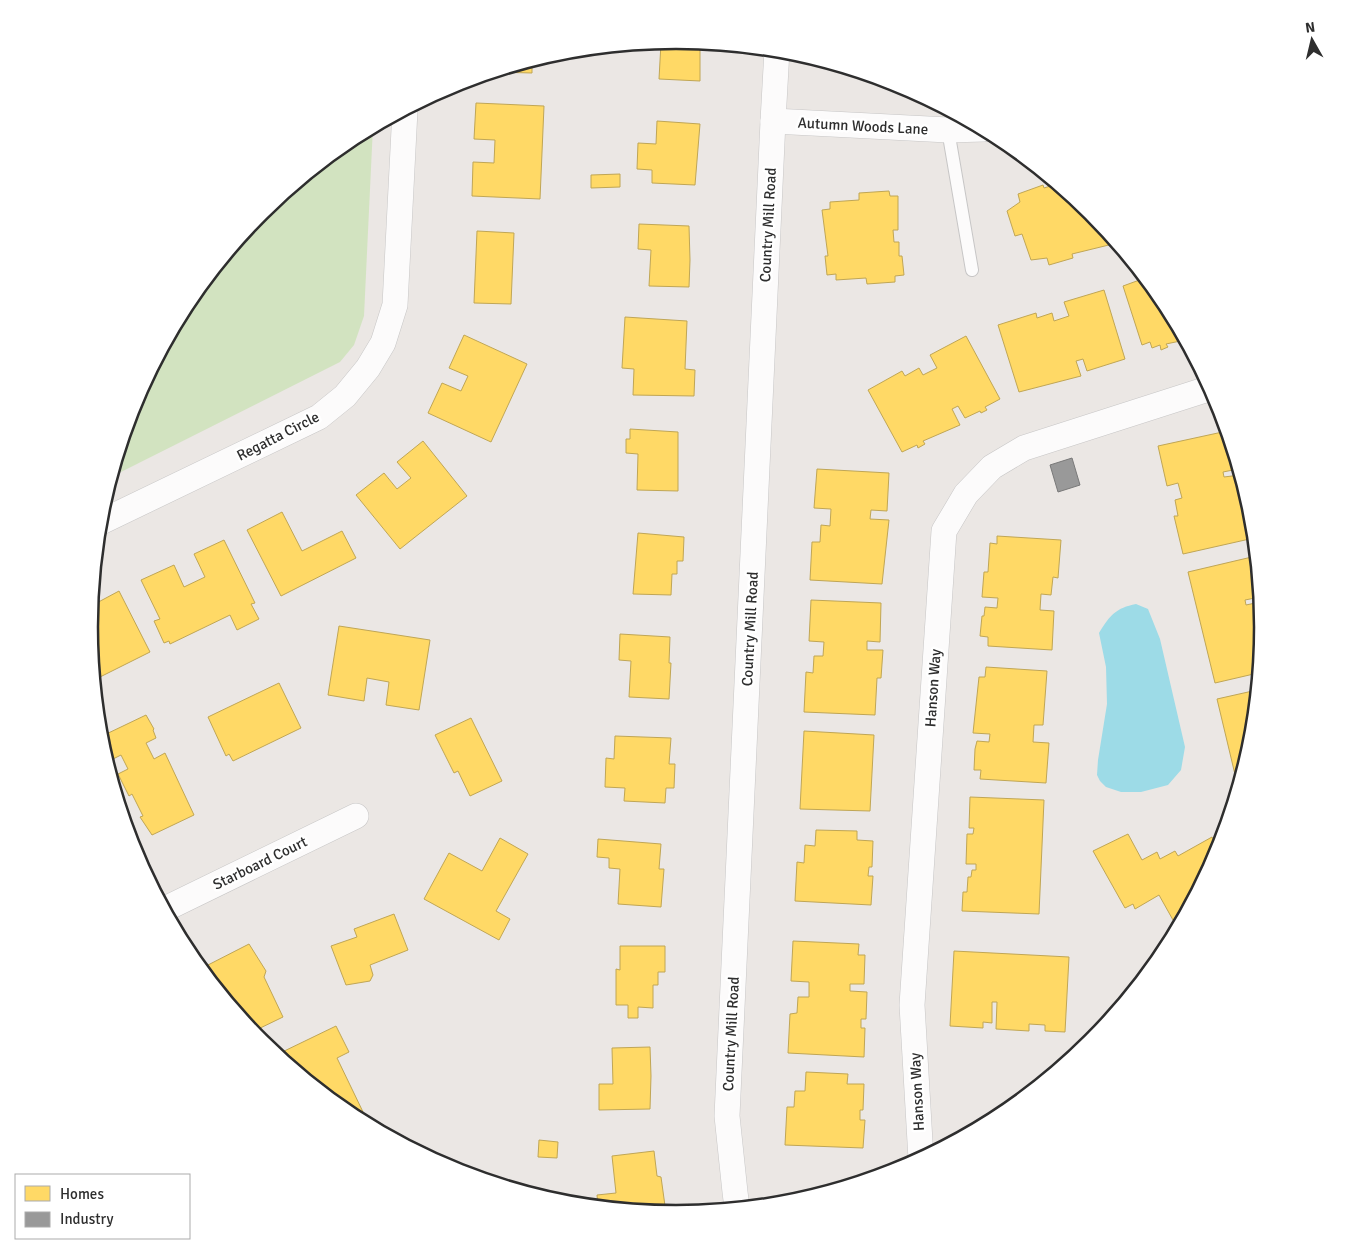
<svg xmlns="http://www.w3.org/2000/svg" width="1352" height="1254" viewBox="0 0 1352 1254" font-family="Signika,sans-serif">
<rect width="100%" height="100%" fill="#ebe7e4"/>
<!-- green -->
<path fill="#d2e3c0" d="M 373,126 L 364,316 L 354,345 L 340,362 L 111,477 L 134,402 L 188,301 L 261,212 L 350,139 Z"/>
<!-- water -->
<path fill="#9ddbe7" d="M 1136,604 L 1148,609 L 1160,639 L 1185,747 L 1181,770 L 1168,785 L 1141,792 L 1121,792 L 1106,787 L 1100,781 L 1097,775 L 1098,760 L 1107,704 L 1106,667 L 1099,633 C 1110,615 1116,608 1136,604 Z"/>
<!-- homes -->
<g fill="#ffd966" stroke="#c0a655">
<path d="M 676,40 L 700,42 L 700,81 L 659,79 L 661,43 L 649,43 Z"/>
<path d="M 532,60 L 532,73 L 493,72 Z"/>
<path d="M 476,103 L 544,106 L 540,199 L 472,196 L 473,162 L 494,163 L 495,140 L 474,139 Z"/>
<path d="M 657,121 L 700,124 L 695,185 L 652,183 L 652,170 L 637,169 L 638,143 L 656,144 Z"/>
<path d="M 620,174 L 620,187 L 591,188 L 591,175 Z"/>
<path d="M 1057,184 L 1060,189 L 1062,188 L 1091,212 L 1117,243 L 1072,254 L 1073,258 L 1049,265 L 1047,258 L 1031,260 L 1022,234 L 1015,236 L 1007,211 L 1020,202 L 1018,194 L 1043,185 L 1044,188 Z"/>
<path d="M 889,191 L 890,196 L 898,196 L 898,230 L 893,230 L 894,242 L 899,242 L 899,256 L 902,256 L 904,275 L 895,276 L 895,282 L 867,284 L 866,278 L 836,280 L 836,274 L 827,275 L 825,256 L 828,256 L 822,210 L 830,209 L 830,202 L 859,200 L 859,193 Z"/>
<path d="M 639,224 L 689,226 L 690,260 L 689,287 L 649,286 L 651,250 L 638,249 Z"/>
<path d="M 477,231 L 514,233 L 511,304 L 474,303 Z"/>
<path d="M 1145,278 L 1164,301 L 1185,340 L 1166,344 L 1168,347 L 1161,350 L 1160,345 L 1152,348 L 1150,342 L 1142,345 L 1123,286 Z"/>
<path d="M 1104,290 L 1125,359 L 1087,371 L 1083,359 L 1076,361 L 1081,376 L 1019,392 L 998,325 L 1036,313 L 1037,318 L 1052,313 L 1054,321 L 1069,316 L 1064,302 Z"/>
<path d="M 625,317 L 687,321 L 685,369 L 695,370 L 694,396 L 633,395 L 634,369 L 622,368 Z"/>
<path d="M 464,335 L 527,364 L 491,442 L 428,413 L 442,383 L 461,391 L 468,376 L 449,368 Z"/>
<path d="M 966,336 L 1000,399 L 985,407 L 987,410 L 981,413 L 980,411 L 965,418 L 958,406 L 952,409 L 960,425 L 923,441 L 925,444 L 918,448 L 917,445 L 902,452 L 868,390 L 902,371 L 905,376 L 919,368 L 923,375 L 937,368 L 930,355 Z"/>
<path d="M 630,429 L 678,432 L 678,491 L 637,490 L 638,454 L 626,453 L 626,439 L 630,439 Z"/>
<path d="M 1227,431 L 1238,469 L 1223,472 L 1224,477 L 1240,475 L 1248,501 L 1245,502 L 1247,510 L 1251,509 L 1252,513 L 1254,538 L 1183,554 L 1174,516 L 1178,516 L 1175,500 L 1182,498 L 1178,483 L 1167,486 L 1158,446 Z"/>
<path d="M 423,441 L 467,496 L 400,549 L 356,495 L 384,473 L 397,489 L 411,478 L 397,462 Z"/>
<path d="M 817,469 L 889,473 L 887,511 L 871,510 L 870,519 L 889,520 L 882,584 L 810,580 L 812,542 L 820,542 L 821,525 L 830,526 L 831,509 L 814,508 Z"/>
<path d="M 282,512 L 302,551 L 342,531 L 356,558 L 281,596 L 247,530 Z"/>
<path d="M 638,533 L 684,537 L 683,561 L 677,561 L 677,574 L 672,574 L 671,595 L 633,594 Z"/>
<path d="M 997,536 L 1061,540 L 1058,578 L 1053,577 L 1051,595 L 1041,594 L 1040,610 L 1054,611 L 1052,650 L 988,646 L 988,637 L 980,636 L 982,616 L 984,616 L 985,607 L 997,608 L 998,598 L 982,597 L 984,572 L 988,572 L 990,543 L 997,544 Z"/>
<path d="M 224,540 L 255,603 L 251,604 L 259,619 L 237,630 L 230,615 L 170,644 L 169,641 L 164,643 L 154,621 L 160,619 L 141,580 L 174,565 L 184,587 L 205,577 L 194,554 Z"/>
<path d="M 1256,556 L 1260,597 L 1245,600 L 1246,605 L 1260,602 L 1263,627 L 1258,673 L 1215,683 L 1188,572 Z"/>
<path d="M 119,591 L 150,652 L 94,680 L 89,628 L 97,624 L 91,611 L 91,606 Z"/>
<path d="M 811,600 L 881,603 L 880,642 L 867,641 L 867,650 L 883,650 L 881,678 L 877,678 L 875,715 L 804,712 L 806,672 L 813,673 L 814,656 L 823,656 L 824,642 L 809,641 Z"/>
<path d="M 339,626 L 430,640 L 419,710 L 386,705 L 389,682 L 367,678 L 364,701 L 328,695 Z"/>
<path d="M 620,634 L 670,637 L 669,663 L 671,663 L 669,699 L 629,697 L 631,661 L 619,660 Z"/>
<path d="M 986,667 L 1047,671 L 1043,725 L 1034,725 L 1033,742 L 1049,743 L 1046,783 L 980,779 L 981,770 L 974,770 L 975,749 L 977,741 L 989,742 L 990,734 L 973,733 L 979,677 L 985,677 Z"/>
<path d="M 279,683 L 301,728 L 233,761 L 229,754 L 226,756 L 208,717 Z"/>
<path d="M 1257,690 L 1252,742 L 1238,787 L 1217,699 Z"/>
<path d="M 146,715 L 154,729 L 153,730 L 156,738 L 146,743 L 154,759 L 165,753 L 194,815 L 152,835 L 140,817 L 143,816 L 132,794 L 129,796 L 118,774 L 128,769 L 121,755 L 107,762 L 100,737 Z"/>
<path d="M 471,718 L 502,781 L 470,796 L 458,771 L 454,773 L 435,735 Z"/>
<path d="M 804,731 L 874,735 L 870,811 L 800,809 Z"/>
<path d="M 615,736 L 671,738 L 669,764 L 675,764 L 674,788 L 666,788 L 665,803 L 624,801 L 625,788 L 605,787 L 606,758 L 614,759 Z"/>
<path d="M 970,797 L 1044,800 L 1039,914 L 962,911 L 963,892 L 967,892 L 968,877 L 971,877 L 972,870 L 976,870 L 976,864 L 966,864 L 967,834 L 973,834 L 974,828 L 969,828 Z"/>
<path d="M 816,830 L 857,831 L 857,840 L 873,841 L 872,867 L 869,867 L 868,876 L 873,876 L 871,905 L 795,901 L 797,862 L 804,863 L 805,845 L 815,846 Z"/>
<path d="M 1128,834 L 1142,860 L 1157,852 L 1160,859 L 1175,851 L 1178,856 L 1212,837 L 1219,850 L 1218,852 L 1196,893 L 1195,891 L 1189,895 L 1192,901 L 1185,913 L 1173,920 L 1159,895 L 1135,909 L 1133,904 L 1125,908 L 1093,851 Z"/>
<path d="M 500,838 L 528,854 L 496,911 L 510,919 L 499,940 L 424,899 L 449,853 L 482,871 Z"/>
<path d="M 598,839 L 661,844 L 659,869 L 664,869 L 661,907 L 618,904 L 620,869 L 609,868 L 609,858 L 597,857 Z"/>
<path d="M 394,914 L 408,950 L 370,965 L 373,975 L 370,981 L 346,985 L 331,946 L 357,937 L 354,929 Z"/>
<path d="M 793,941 L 859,944 L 858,955 L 865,955 L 864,984 L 850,984 L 850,991 L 867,992 L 866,1019 L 861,1019 L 861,1028 L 865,1028 L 864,1057 L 788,1053 L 790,1014 L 797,1013 L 798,997 L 809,997 L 809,982 L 791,981 Z"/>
<path d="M 249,944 L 266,971 L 264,977 L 283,1017 L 252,1032 L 216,987 L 206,966 Z"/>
<path d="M 620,946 L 665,946 L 665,972 L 658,972 L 658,985 L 653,985 L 653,1008 L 638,1007 L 638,1018 L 628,1018 L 628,1005 L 616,1005 L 616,969 L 620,970 Z"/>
<path d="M 954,951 L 1069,957 L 1065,1032 L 1045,1031 L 1045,1025 L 1029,1024 L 1029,1031 L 996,1029 L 997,1002 L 992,1002 L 992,1023 L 983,1022 L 983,1028 L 950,1026 Z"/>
<path d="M 336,1026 L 349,1052 L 337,1058 L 364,1114 L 355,1118 L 350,1115 L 276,1055 Z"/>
<path d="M 650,1047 L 651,1076 L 650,1109 L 599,1110 L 599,1084 L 613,1084 L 612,1048 Z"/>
<path d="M 806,1072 L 848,1074 L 847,1084 L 864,1084 L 863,1110 L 860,1110 L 860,1120 L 865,1120 L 863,1148 L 785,1145 L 787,1107 L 794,1107 L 795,1091 L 805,1091 Z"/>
<path d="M 385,1128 L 389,1136 L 379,1131 Z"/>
<path d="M 539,1140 L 558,1142 L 557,1158 L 538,1157 Z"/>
<path d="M 654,1151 L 657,1176 L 661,1177 L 666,1213 L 598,1206 L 597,1195 L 616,1193 L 612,1156 Z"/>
</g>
<!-- industry -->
<path fill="#999" stroke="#797979" d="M 1072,458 L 1080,485 L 1058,492 L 1050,465 Z"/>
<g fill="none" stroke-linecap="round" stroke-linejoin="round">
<!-- lane casing -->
<g stroke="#c7c6c6" stroke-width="14">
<path id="lane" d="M 948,130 L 972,270"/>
</g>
<!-- street casing -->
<g stroke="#c7c6c6" stroke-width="26">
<g id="street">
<path d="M 773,121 L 948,130 L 984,129"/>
<path d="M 99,523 L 319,417 L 345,396 L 368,368 L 383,343 L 395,305 L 405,110"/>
<path d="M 165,909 L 356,816"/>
<path d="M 921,1159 L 912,1005 L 944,531 L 966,494 L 992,467 L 1024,448 L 1211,388"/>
<path d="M 737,1208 L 735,1192 L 727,1116 L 773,121 L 777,50"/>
</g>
</g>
<!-- lane -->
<use href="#lane" stroke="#fcfbfb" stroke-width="12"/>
<!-- street -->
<use href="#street" stroke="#fcfbfb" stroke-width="25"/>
</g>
<g text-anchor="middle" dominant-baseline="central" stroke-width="5" stroke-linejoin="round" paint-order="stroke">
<!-- street labels -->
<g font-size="15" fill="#2e2e2e" stroke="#fff">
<text transform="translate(863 126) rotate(3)">Autumn Woods Lane</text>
<text transform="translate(768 225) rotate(-87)">Country Mill Road</text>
<text transform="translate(278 436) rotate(-27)">Regatta Circle</text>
<text transform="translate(750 629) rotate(-87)">Country Mill Road</text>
<text transform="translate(933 688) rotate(-86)">Hanson Way</text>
<text transform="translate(260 863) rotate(-26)">Starboard Court</text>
<text transform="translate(731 1034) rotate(-87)">Country Mill Road</text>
<text transform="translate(917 1092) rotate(-93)">Hanson Way</text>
</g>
</g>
<!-- crop -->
<path d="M0 0H1352V1254H0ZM98 627a578 578 0 1 1 1156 0a578 578 0 1 1-1156 0Z" fill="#fff" fill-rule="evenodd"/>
<path fill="none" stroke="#2e2e2e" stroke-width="2.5" d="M98 627a578 578 0 1 1 1156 0a578 578 0 1 1-1156 0Z"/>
<!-- legend -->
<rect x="15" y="1174" width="175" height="65" fill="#ffffff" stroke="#ababab"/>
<rect x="25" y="1186" width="25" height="15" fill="#ffd966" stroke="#ababab"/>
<text x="60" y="1199" font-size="15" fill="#2e2e2e">Homes</text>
<rect x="25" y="1212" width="25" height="15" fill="#999999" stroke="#ababab"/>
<text x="60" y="1224" font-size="15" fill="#2e2e2e">Industry</text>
<!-- north arrow -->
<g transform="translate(1312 40) rotate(352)" stroke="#ffffff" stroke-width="4" paint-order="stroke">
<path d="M0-4L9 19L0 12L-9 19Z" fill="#2e2e2e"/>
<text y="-8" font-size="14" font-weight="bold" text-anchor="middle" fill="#2e2e2e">N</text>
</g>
</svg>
